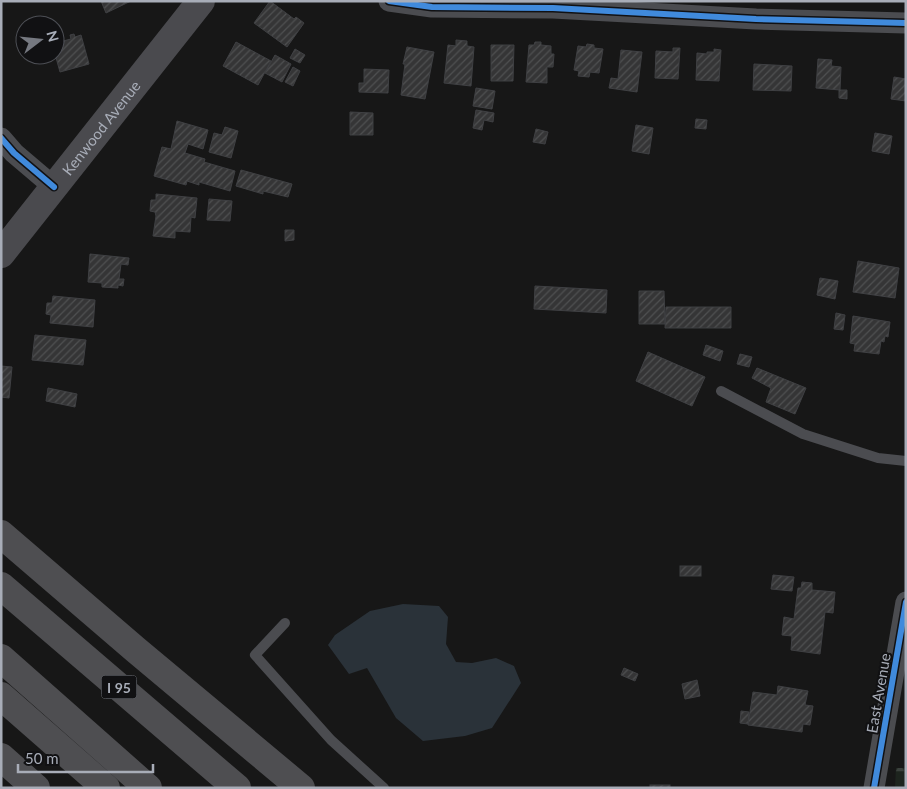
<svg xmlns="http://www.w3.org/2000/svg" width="907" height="789" viewBox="0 0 907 789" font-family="Lato,sans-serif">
<defs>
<pattern id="forest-firs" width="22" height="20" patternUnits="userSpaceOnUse" patternTransform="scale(1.25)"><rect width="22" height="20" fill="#1d241e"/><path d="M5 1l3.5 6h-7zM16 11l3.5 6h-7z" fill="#3b413d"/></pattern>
<pattern id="building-hatch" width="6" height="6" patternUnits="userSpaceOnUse" patternTransform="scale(1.25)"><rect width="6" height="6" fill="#353536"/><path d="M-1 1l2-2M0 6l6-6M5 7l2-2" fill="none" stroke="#4f5051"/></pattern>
</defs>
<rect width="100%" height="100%" fill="#171717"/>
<!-- forest -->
<path fill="url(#forest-firs)" d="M 896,768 L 906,768 L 906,788 L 895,788 Z"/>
<!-- water -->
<path fill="#2a3239" d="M 403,604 L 439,606 L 448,617 L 446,644 L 456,662 L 472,663 L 496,658 L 514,666 L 521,683 L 492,728 L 465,736 L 423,741 L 396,718 L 367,668 L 349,674 L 328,645 L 335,635 L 370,611 Z"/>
<!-- building -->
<g fill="url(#building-hatch)" stroke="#3f4043">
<path d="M 101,1 L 131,1 L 106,13 Z"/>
<path d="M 270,1 L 294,19 L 296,17 L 304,23 L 287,47 L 254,23 Z"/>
<path d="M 74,34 L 75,37 L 81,35 L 89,64 L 60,72 L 55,54 L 55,43 L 71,39 L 70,35 Z"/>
<path d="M 456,40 L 467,41 L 467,46 L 474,47 L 471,86 L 444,83 L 448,45 L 456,46 Z"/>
<path d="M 236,42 L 271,61 L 258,85 L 223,66 Z"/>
<path d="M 535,42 L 541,42 L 541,45 L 551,46 L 551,54 L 554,54 L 553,67 L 547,67 L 547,83 L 526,82 L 529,45 L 534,45 Z"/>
<path d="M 587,44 L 594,45 L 594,48 L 603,49 L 599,73 L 590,72 L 589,77 L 578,76 L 579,71 L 574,70 L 578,46 L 586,47 Z"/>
<path d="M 491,45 L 514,45 L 513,81 L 491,81 Z"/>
<path d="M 407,47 L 434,52 L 425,99 L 401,95 L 405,64 L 403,64 Z"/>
<path d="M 673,48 L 680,48 L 678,79 L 655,78 L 656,51 L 673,52 Z"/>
<path d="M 295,49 L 305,55 L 300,63 L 290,58 Z"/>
<path d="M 714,49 L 721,50 L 719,81 L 696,80 L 697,53 L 707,54 L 707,52 L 714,52 Z"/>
<path d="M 621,50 L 642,52 L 637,92 L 609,88 L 611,78 L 618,79 Z"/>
<path d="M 275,55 L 291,64 L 282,82 L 265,73 Z"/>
<path d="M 818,59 L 832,60 L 831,66 L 841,67 L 840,90 L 816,88 Z"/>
<path d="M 754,64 L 792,66 L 791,91 L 753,90 Z"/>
<path d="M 293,67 L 300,71 L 293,86 L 285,82 Z"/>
<path d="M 364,69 L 389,70 L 388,93 L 359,92 L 359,83 L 364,83 Z"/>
<path d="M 894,77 L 906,79 L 906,101 L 891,99 Z"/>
<path d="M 476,88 L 495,91 L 492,109 L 473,106 Z"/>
<path d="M 839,90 L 847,90 L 847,99 L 839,98 Z"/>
<path d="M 476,110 L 494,113 L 493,122 L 484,120 L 482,130 L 473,128 Z"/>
<path d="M 350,112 L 373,113 L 373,135 L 350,135 Z"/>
<path d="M 696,119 L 707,120 L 706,129 L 695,128 Z"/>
<path d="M 177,121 L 208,130 L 203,149 L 188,144 L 185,153 L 205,159 L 204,162 L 235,171 L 230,191 L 199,182 L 199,185 L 187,181 L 186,185 L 154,176 L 162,147 L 171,149 Z"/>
<path d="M 636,125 L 653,128 L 649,154 L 632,151 Z"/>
<path d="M 225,127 L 238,131 L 231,158 L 209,152 L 214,133 L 222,135 Z"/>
<path d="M 536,129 L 548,132 L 545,144 L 533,142 Z"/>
<path d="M 875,133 L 892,136 L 889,154 L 872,151 Z"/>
<path d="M 241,170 L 292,184 L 288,197 L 263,191 L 263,194 L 236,186 Z"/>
<path d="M 156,194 L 197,198 L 195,218 L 191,217 L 190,232 L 175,231 L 175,238 L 153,236 L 156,216 L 155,212 L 150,211 L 151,200 L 156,200 Z"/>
<path d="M 209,199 L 232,201 L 230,221 L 207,220 Z"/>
<path d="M 285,230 L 294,230 L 294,240 L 285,241 Z"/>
<path d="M 90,254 L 129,258 L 128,265 L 121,264 L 119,279 L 124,279 L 123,286 L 118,285 L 118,288 L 102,287 L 102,283 L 88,282 Z"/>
<path d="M 858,261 L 899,268 L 895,298 L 853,292 Z"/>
<path d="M 820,278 L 838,281 L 835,299 L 817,295 Z"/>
<path d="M 535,286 L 607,290 L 606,313 L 534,309 Z"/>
<path d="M 639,291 L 664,291 L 665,324 L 639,324 Z"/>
<path d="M 53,296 L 95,300 L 93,327 L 50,323 L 51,315 L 46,314 L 47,303 L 52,303 Z"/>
<path d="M 666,307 L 731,307 L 731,328 L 665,328 Z"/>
<path d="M 836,313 L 845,315 L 843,330 L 834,329 Z"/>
<path d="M 853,316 L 890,322 L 888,337 L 885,336 L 884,342 L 881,341 L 879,354 L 854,351 L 855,344 L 850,343 Z"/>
<path d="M 35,335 L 86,340 L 83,365 L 32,360 Z"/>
<path d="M 706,345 L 723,351 L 720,361 L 703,355 Z"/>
<path d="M 648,352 L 705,377 L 692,406 L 636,381 Z"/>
<path d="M 740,354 L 752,357 L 749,367 L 737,364 Z"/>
<path d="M 1,366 L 12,367 L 9,398 L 1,397 Z"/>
<path d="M 757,368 L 806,388 L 795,414 L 766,402 L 771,388 L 752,378 Z"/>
<path d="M 48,388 L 77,394 L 75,407 L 46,401 Z"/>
<rect x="680" y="566" width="21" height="10"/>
<path d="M 773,575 L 794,577 L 792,591 L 771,589 Z"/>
<path d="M 802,582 L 812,583 L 812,590 L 835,592 L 833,613 L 825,612 L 820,654 L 791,650 L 792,636 L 782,635 L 784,617 L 794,619 L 798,588 L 801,588 Z"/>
<path d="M 624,668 L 638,674 L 635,681 L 621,675 Z"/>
<path d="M 697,680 L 700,696 L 685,699 L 682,684 Z"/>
<path d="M 778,686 L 808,691 L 805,705 L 813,706 L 810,725 L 803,724 L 802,732 L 748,725 L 753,692 L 777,695 Z"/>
<path d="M 741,711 L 749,712 L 748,724 L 740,723 Z"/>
<rect x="650" y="785" width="20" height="3"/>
</g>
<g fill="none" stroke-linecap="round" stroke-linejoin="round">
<!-- lane -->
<g stroke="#4b4c50" stroke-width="10">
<path d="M 721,391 L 803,434 L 878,458 L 906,461"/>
<path d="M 285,623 L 255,655 L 331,740 L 384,788"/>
</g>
<!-- street -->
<g stroke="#4b4c50" stroke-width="21">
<path d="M 389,1 L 432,7 L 553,8 L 756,19 L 906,23"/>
<path d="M 1,138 L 14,153 L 54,187"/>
<path d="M 874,788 L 906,602"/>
</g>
<!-- secondary -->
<path stroke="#4a4a4e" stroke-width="28" id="s1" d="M 1,254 L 201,1"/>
<!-- highway -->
<g stroke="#4e4e51" stroke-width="28">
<path d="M 1,534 L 136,650 L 301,788"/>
<path d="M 1,586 L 237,788"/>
<path d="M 1,658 L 148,788"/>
<path d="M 1,696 L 106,788"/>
<path d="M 1,757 L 36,788"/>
</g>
<!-- cycleway casing -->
<g stroke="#111113" stroke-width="9">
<g id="cycleway">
<path d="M 389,1 L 432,7 L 553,8 L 756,19 L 906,23"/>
<path d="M 1,138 L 14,153 L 54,187"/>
<path d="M 874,788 L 906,602"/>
</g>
</g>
<!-- cycleway -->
<use href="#cycleway" stroke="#408adc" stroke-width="6"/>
</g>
<g text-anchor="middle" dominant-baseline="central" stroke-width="4" stroke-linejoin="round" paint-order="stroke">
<!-- shield labels -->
<rect fill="#111113" stroke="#7b7e86" stroke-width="1" x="101.5" y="675.5" width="35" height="23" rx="4"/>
<g font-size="14" font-weight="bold" fill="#a8adb8">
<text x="119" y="687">I 95</text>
</g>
<!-- street labels -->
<g font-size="15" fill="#a8adb8" stroke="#111113">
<text stroke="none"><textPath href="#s1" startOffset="161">Kenwood Avenue</textPath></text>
<text transform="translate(878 693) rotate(-80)">East Avenue</text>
</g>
</g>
<!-- border -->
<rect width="907" height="789" fill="none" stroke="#a8adb8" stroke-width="5"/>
<!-- north arrow -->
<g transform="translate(40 40) rotate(74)"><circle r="24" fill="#111113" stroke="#4d4f55"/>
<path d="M0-4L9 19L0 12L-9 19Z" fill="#757880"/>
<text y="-8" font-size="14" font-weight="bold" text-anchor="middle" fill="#a8adb8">N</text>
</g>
<!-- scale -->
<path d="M18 764v8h135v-8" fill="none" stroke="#a8adb8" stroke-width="2.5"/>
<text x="25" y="764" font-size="15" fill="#a8adb8" stroke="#111113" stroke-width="4" paint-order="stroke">50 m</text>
</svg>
